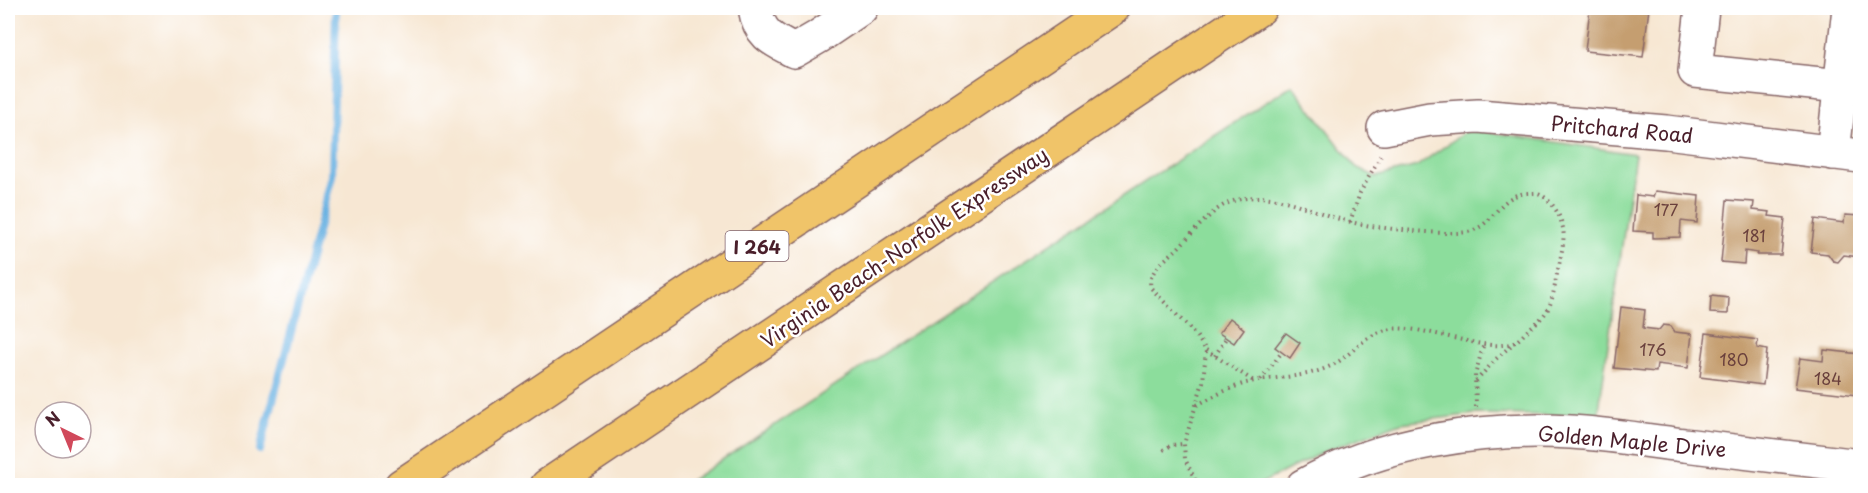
<svg xmlns="http://www.w3.org/2000/svg" width="1868" height="493" viewBox="0 0 1868 493" font-family="'Playpen Sans',sans-serif">
<rect width="100%" height="100%" fill="#fff"/>
<filter id="ink" filterUnits="userSpaceOnUse"><feTurbulence type="fractalNoise" baseFrequency=".0167" numOctaves="2"/><feDisplacementMap in="SourceGraphic" scale="12" xChannelSelector="R" yChannelSelector="G"/><feConvolveMatrix kernelMatrix="1 2 1 2 8 2 1 2 1" color-interpolation-filters="sRGB"/></filter>
<filter id="wash" filterUnits="userSpaceOnUse"><feTurbulence type="fractalNoise" baseFrequency=".008" numOctaves="4" result="noise"/><feDisplacementMap in="SourceGraphic" scale="24" xChannelSelector="R" yChannelSelector="G"/><feGaussianBlur stdDeviation="1.35" result="paint"/><feColorMatrix in="noise" values="0 0 0 0 0 0 0 0 0 0 0 0 0 0 0 0 0 1.4 0 .05"/><feComposite in="paint" operator="in"/></filter>
<g filter="url(#wash)">
<rect width="100%" height="100%" fill="#f7e7d3"/>
<!-- green -->
<path fill="#8cdd9c" stroke="#6b7e64" stroke-width="1.5" d="M 1292,85 L 1356,167 L 1376,177 L 1417,166 L 1469,129 L 1635,154 L 1598,416 L 1475,414 L 1401,423 L 1327,450 L 1258,485 L 682,486 Z"/>
<g fill="none" stroke-linecap="round" stroke-linejoin="round">
<!-- stream -->
<path stroke="#6bb2e2" stroke-width="8" d="M 260,450 L 332,176 L 336,8"/>
</g>
<g id="blocks">
<!-- building -->
<g fill="#c59e70">
<path d="M 1590,8 L 1649,8 L 1643,57 L 1585,51 Z"/>
<path d="M 1655,191 L 1699,196 L 1697,223 L 1681,221 L 1680,237 L 1653,238 L 1653,232 L 1633,231 L 1636,195 L 1653,197 Z"/>
<path d="M 1727,200 L 1754,202 L 1753,210 L 1770,212 L 1769,216 L 1785,218 L 1781,255 L 1757,255 L 1758,253 L 1745,251 L 1744,264 L 1721,262 Z"/>
<path d="M 1845,215 L 1860,216 L 1860,276 L 1856,276 L 1859,257 L 1844,255 L 1838,262 L 1833,261 L 1828,254 L 1811,252 L 1815,219 L 1844,223 Z"/>
<path d="M 1711,296 L 1729,298 L 1728,314 L 1710,313 Z"/>
<path d="M 1621,307 L 1645,310 L 1643,328 L 1659,330 L 1663,325 L 1671,326 L 1675,332 L 1692,334 L 1688,368 L 1657,364 L 1656,372 L 1614,368 Z"/>
<path d="M 1230,318 L 1244,329 L 1234,343 L 1219,333 Z"/>
<path d="M 1286,333 L 1300,343 L 1290,358 L 1275,347 Z"/>
<path d="M 1706,333 L 1758,340 L 1757,348 L 1767,350 L 1763,385 L 1700,377 Z"/>
<path d="M 1824,350 L 1860,354 L 1857,395 L 1795,388 L 1800,358 L 1823,361 Z"/>
</g>
</g>
</g>
<g filter="url(#ink)">
<use href="#blocks" fill-opacity="0" stroke="#876566" stroke-width="1.5"/>
<g fill="none" stroke-linecap="round" stroke-linejoin="round">
<!-- minor casing -->
<g stroke="#876566" stroke-width="36">
<g id="minor">
<path d="M 755,8 C 759,34 772,40 794,51 L 818,37 L 861,8"/>
<path d="M 1702,8 L 1695,71 L 1841,86"/>
<path d="M 1384,128 L 1430,119 L 1478,116 L 1666,132 L 1860,156"/>
<path d="M 1833,153 L 1849,8"/>
<path d="M 1303,486 C 1380,442 1483,427 1571,432 C 1609,434 1647,441 1684,445 C 1743,452 1802,459 1860,466"/>
</g>
</g>
<!-- highway casing -->
<g stroke="#876566" stroke-width="36">
<g id="highway">
<path d="M 401,486 L 1113,8"/>
<path d="M 547,486 L 1260,8"/>
</g>
</g>
<!-- path -->
<g stroke="#876566" stroke-width="4" stroke-dasharray="1.5 4.5" stroke-linecap="butt">
<path d="M 1350,222 L 1360,193 L 1381,155"/>
<path d="M 1206,350 L 1255,382"/>
<path d="M 1215,356 L 1226,338"/>
<path d="M 1261,380 L 1282,352"/>
<path d="M 1476,381 L 1496,359 L 1515,342"/>
<path d="M 1197,405 C 1212,397 1229,388 1246,383 C 1272,376 1301,379 1326,368 C 1352,358 1361,334 1391,329 C 1425,324 1488,355 1515,342 C 1520,339 1525,333 1529,329 C 1548,313 1550,310 1555,285 C 1557,270 1566,242 1563,228 C 1560,215 1554,204 1543,196 C 1538,192 1536,193 1530,193 C 1498,193 1497,223 1471,231 C 1460,235 1427,232 1414,231 C 1393,229 1371,227 1351,222 C 1309,213 1270,184 1226,204 C 1212,210 1188,238 1176,250 C 1166,259 1146,273 1151,288 L 1195,334 L 1206,350 L 1203,382 L 1184,444 L 1185,459 L 1198,486"/>
<path d="M 1476,407 L 1475,375 L 1484,343"/>
<path d="M 1163,450 L 1172,445 L 1184,444"/>
</g>
<!-- minor -->
<use href="#minor" stroke="#fff" stroke-width="33"/>
<!-- highway -->
<use href="#highway" stroke="#f0c469" stroke-width="33"/>
</g>
</g>
<g text-anchor="middle" dominant-baseline="central" stroke-width="5" stroke-linejoin="round" paint-order="stroke">
<!-- number labels -->
<g font-size="16" fill="#693f3c">
<text x="1666" y="209">177</text>
<text x="1754" y="235">181</text>
<text x="1653" y="349">176</text>
<text x="1734" y="359">180</text>
<text x="1828" y="378">184</text>
</g>
<!-- shield labels -->
<rect fill="#fff" stroke="#80626b" stroke-width="1.5" x="725.5" y="231" width="63" height="30" rx="4.5"/>
<g font-size="18" font-weight="bold" fill="#4a1f2b">
<text x="757" y="246">I 264</text>
</g>
<!-- street labels -->
<g font-size="20" fill="#4a1f2b" stroke="#fff">
<text transform="translate(1622 129) rotate(5)">Pritchard Road</text>
<text transform="translate(904 247) rotate(-34)">Virginia Beach-Norfolk Expressway</text>
<text transform="translate(1632 441) rotate(5)">Golden Maple Drive</text>
</g>
</g>
<!-- margin -->
<rect width="1868" height="493" fill="none" stroke="#fff" stroke-width="30"/>
<!-- north arrow -->
<g transform="translate(63 430) rotate(317)"><circle r="28" fill="#ffffff" stroke="#b7a5aa" stroke-width="1.5"/>
<path d="M0-4.5L10 22L0 15L-10 22Z" fill="#d1495b"/>
<text y="-9" font-size="16" font-weight="bold" text-anchor="middle" fill="#4a1f2b">N</text>
</g>
</svg>
